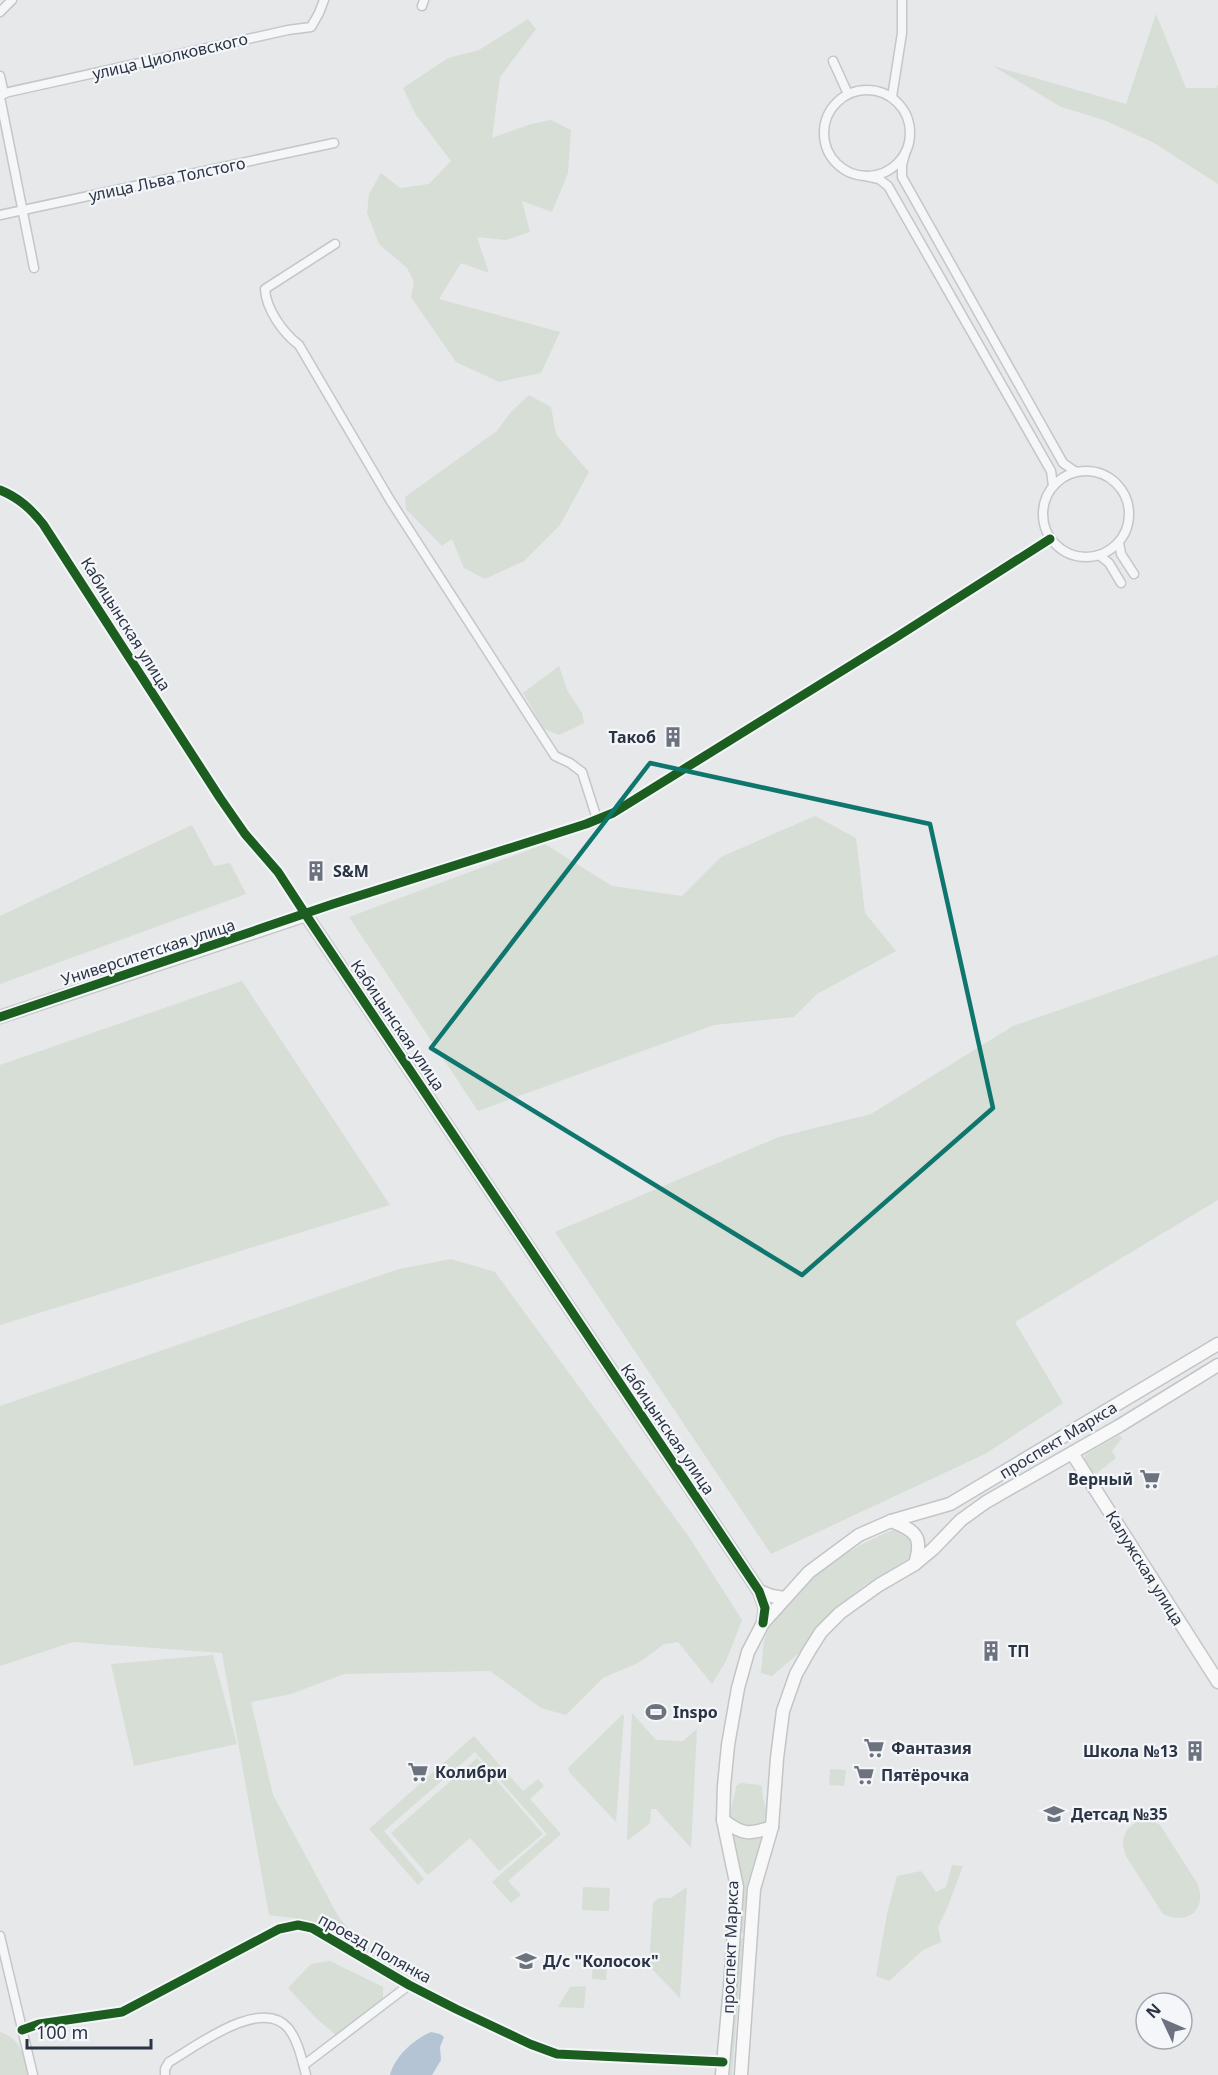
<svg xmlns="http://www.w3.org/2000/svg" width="1218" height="2075" viewBox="0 0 1218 2075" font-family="'Noto Sans',sans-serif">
<rect width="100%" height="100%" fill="#e6e8ea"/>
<!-- green -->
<g fill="#d6ded6">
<path d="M 1156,14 L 1186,88 L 1216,88 L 1218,84 L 1218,184 L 1154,143 L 1104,120 L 1061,107 L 993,66 L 1126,104 Z"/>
<path d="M 528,19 L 536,29 L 500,77 L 492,138 L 531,124 L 551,120 L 571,130 L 568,173 L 552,212 L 522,201 L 530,232 L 506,240 L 477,237 L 489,273 L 461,263 L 439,299 L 560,332 L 541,373 L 499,382 L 456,362 L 411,297 L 414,282 L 407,268 L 379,244 L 367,213 L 369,194 L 381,173 L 400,188 L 429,184 L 451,161 L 416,115 L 403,88 L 448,58 L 479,50 Z"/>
<path d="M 529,395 L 551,407 L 556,434 L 589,472 L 560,525 L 524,561 L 485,579 L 464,568 L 452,539 L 442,546 L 406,509 L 405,497 L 497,431 L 510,413 Z"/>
<path d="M 559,666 L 567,690 L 582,713 L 584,723 L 559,735 L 544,729 L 523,693 Z"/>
<path d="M 815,816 L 856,838 L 865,913 L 896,951 L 817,994 L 794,1017 L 714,1025 L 478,1111 L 349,917 L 545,844 L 612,886 L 682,896 L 721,857 Z"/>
<path d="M 192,825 L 214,866 L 230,863 L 246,894 L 0,984 L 0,916 Z"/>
<path d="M 1218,955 L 1218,1200 L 1015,1322 L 1063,1403 L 985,1454 L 771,1554 L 555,1232 L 779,1137 L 871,1114 L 1013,1026 Z"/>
<path d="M 242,981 L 390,1205 L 0,1325 L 0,1065 Z"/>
<path d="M 451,1259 L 495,1272 L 689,1537 L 742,1620 L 726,1661 L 712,1684 L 678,1642 L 664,1644 L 640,1662 L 603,1678 L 566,1715 L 541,1708 L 490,1671 L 344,1674 L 291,1694 L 251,1702 L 273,1795 L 338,1916 L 358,1940 L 376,1952 L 411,1970 L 424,1984 L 295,1918 L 269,1915 L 222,1653 L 73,1642 L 0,1666 L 0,1406 L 399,1269 Z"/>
<path d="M 1119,1435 L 1122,1438 L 1112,1451 L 1116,1458 L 1097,1473 L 1091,1472 L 1084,1459 L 1085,1455 Z"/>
<path d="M 894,1530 L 911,1540 L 914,1550 L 911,1557 L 865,1585 L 838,1606 L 817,1626 L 800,1652 L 772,1676 L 761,1673 C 763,1660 762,1643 767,1632 C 771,1622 779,1614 786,1606 C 816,1572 852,1545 894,1530 Z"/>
<path d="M 213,1655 L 237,1744 L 134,1766 L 111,1664 Z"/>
<path d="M 632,1713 L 656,1740 L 683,1741 L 697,1729 L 691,1848 L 656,1809 L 651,1809 L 650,1823 L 627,1841 Z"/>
<path d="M 623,1714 L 624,1717 L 616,1822 L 570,1773 L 568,1768 Z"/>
<path d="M 474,1736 L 523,1791 L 538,1779 L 544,1786 L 530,1799 L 561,1834 L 508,1881 L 521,1895 L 511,1903 L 492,1882 L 547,1834 L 475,1752 L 384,1831 L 424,1879 L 418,1885 L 369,1829 Z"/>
<path d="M 477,1758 L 543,1834 L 499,1871 L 470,1838 L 428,1875 L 391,1833 Z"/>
<path d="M 830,1769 L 846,1770 L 844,1786 L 829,1785 Z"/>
<path d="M 740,1783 L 760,1785 L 762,1787 C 762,1804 769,1805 764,1823 C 750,1827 741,1826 731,1817 C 730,1806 735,1797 736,1786 Z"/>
<path d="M 1142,1820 L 1151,1821 L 1160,1825 L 1197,1883 C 1208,1909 1188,1926 1163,1914 L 1126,1856 C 1119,1839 1125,1826 1142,1820 Z"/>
<path d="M 732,1834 L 745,1840 L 762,1838 L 747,1885 L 743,1933 L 740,1932 L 742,1885 Z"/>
<path d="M 952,1865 L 963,1866 L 948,1906 L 938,1927 L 941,1942 L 923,1950 L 889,1981 L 876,1976 L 887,1914 L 897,1876 L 921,1871 L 936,1892 L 946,1887 Z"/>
<path d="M 583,1887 L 610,1888 L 609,1911 L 582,1910 Z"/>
<path d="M 687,1887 L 680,1998 L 649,1966 L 653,1903 L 659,1898 L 671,1898 Z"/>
<path d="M 740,1938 L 743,1938 L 732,2075 L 730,2075 Z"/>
<path d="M 330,1961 L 383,1987 L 383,2002 L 337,2036 L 316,2018 L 288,1988 L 311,1964 Z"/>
<path d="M 593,1961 L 607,1962 L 606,1980 L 592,1979 Z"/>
<path d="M 586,1986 L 584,2008 L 558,2007 L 570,1987 Z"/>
<path d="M 0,2032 C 20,2038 24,2056 30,2075 L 0,2075 Z"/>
</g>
<!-- water -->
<path fill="#b4c4d5" d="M 431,2032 L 440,2034 L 444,2037 L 440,2047 L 441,2060 L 432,2075 L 390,2075 C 395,2056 413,2040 431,2032 Z"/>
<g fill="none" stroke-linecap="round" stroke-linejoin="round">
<!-- street casing -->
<g stroke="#c4c6c8" stroke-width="11">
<g id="street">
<path d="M 422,6 L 424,0"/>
<path d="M 0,12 L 12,0"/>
<path d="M 833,61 L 848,94"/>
<path d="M 0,76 L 4,94"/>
<circle cx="867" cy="133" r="43"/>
<path d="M 0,94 L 288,30 L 311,27 L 319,13 L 324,0"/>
<path d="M 0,97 L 34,268"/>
<path d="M 892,97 L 902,33 L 902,0"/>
<path d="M 905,154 L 902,165 L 902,177 L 1063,463 L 1076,472"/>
<path d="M 865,176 L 879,179 L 888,186 L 1051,471 L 1053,486"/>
<path d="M 0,215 L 334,143"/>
<path d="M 335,244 L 265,289 C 266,309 283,333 299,345 L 390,500 L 555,756 L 570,763 L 582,772 L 597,819"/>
<circle cx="1086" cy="514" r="43"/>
<path d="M 0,490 C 19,498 30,508 43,524 L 220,798 L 245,834 L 278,872 L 306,915 L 333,904 L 586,824 L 613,813 L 895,638 L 1050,539"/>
<path d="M 1119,542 L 1121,554 L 1134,574"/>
<path d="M 1099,555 L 1109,563 L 1121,583"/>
<path d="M 0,1936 L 33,2075"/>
<path d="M 22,2030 L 39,2024 L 122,2012 L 279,1929 L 298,1925 L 312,1928 L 409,1985 L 456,2009 L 530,2044 L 557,2054 L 723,2062"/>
<path d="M 304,2065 L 409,1985"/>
<path d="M 165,2075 L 165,2069 L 169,2062 C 195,2047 261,1996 288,2028 C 298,2040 302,2060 306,2075"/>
</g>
</g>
<!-- secondary casing -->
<g stroke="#c4c6c8" stroke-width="15">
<g id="secondary">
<path d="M 0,1017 L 306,915 L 759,1591 L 765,1608 L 763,1623"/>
<path d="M 1072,1453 L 1218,1682"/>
<path d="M 759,1591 L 772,1596 L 784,1598"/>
</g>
</g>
<!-- primary casing -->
<g stroke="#c2c5c8" stroke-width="15">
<g id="primary">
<path d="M 891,1521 C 917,1531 923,1537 915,1564"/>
<path d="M 723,1820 C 743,1835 749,1835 772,1827"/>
<path d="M 722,2075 L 730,1987 L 737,1887 L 723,1820 L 724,1786 L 728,1745 L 738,1688 L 748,1652 L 763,1623 L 809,1572 L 859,1535 L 891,1521 L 950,1504 L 1218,1344"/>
<path d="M 741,2075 L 754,1889 L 772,1827 L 777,1758 L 783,1711 L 796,1674 L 809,1651 L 821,1632 L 840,1613 L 879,1585 L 915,1564 L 933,1549 L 961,1520 L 986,1502 L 1119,1426 L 1218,1365"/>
</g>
</g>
<!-- street -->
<use href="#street" stroke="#f5f6f7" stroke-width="8"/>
<!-- secondary -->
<use href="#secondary" stroke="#f8f8f8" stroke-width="12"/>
<!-- primary -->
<use href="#primary" stroke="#f8f8f8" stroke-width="12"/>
<!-- cycleway casing -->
<g stroke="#f4f6f9" stroke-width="13">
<g id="cycleway">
<path d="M 0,490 C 19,498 30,508 43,524 L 220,798 L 245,834 L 278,872 L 306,915 L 759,1591 L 765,1608 L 763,1623"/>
<path d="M 0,1017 L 333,904 L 586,824 L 613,813 L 895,638 L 1050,539"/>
<path d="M 22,2030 L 39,2024 L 122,2012 L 279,1929 L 298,1925 L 312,1928 L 409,1985 L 456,2009 L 530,2044 L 557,2054 L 723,2062"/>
</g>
</g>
<!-- cycleway -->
<use href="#cycleway" stroke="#1b5e20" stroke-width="9"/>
</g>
<!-- marked area -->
<path fill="none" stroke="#0f766e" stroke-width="4.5" stroke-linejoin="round" d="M 650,763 L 930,824 L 993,1108 L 802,1275 L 431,1048 Z"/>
<!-- icons -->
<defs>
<g id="building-bare" transform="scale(1.62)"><path d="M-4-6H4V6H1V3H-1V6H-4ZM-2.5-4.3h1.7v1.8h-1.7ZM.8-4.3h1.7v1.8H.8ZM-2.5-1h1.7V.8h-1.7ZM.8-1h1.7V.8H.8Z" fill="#6c737f" stroke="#f4f6f9" stroke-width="2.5" paint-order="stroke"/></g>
<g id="supermarket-bare" transform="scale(1.62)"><path d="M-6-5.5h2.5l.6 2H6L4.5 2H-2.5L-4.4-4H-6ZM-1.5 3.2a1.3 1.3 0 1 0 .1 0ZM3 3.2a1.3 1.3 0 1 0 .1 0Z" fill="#6c737f" stroke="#f4f6f9" stroke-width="2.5" paint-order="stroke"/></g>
<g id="stadium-bare" transform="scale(1.62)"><path d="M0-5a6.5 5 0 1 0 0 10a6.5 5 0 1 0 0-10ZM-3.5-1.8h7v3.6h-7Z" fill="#6c737f" stroke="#f4f6f9" stroke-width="2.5" paint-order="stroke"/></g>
<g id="school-bare" transform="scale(1.62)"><path d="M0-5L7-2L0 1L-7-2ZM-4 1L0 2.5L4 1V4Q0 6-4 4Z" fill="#6c737f" stroke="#f4f6f9" stroke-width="2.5" paint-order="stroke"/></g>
</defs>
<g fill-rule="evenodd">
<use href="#building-bare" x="673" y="737"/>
<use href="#building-bare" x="316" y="871"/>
<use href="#supermarket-bare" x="1150" y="1479"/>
<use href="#building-bare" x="991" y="1651"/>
<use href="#stadium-bare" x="656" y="1712"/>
<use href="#supermarket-bare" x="874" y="1748"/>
<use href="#building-bare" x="1195" y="1751"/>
<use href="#supermarket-bare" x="418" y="1772"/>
<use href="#supermarket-bare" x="864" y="1775"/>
<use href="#school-bare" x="1054" y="1814"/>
<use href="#school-bare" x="526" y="1961"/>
</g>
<g text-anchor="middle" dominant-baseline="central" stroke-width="4.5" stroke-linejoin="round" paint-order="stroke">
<!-- street labels -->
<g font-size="16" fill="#2b3445" stroke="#f4f6f9">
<text transform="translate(170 56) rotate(-13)">улица Циолковского</text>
<text transform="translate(167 179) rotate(-12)">улица Льва Толстого</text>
<text transform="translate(126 624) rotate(58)">Кабицынская улица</text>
<text transform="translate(148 952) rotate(-18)">Университетская улица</text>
<text transform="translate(398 1025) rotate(56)">Кабицынская улица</text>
<text transform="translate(668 1429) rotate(56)">Кабицынская улица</text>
<text transform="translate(1058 1440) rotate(-31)">проспект Маркса</text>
<text transform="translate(1145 1568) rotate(58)">Калужская улица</text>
<text transform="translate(730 1947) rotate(-88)">проспект Маркса</text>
<text transform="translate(375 1948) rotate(29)">проезд Полянка</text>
</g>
<!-- poi labels -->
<g font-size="16" font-weight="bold" fill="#2b3445" stroke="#f4f6f9" text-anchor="start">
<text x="656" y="737" text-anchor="end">Такоб</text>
<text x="333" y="871">S&amp;M</text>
<text x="1133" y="1479" text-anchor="end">Верный</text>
<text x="1008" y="1651">ТП</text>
<text x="673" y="1712">Inspo</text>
<text x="891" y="1748">Фантазия</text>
<text x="1178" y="1751" text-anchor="end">Школа №13</text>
<text x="435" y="1772">Колибри</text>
<text x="881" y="1775">Пятёрочка</text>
<text x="1071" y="1814">Детсад №35</text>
<text x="543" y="1961">Д/с "Колосок"</text>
</g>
</g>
<!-- north arrow -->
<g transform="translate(1164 2021) rotate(314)"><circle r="28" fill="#f4f6f9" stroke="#a4a8b1" stroke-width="1.5"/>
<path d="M0-4.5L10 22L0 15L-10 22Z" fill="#6c737f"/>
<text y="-9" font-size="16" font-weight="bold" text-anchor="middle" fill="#2b3445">N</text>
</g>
<!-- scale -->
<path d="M27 2039v9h124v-9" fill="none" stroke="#2b3445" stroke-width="3"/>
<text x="36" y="2039" font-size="18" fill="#2b3445" stroke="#f4f6f9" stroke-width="4.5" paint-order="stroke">100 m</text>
</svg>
